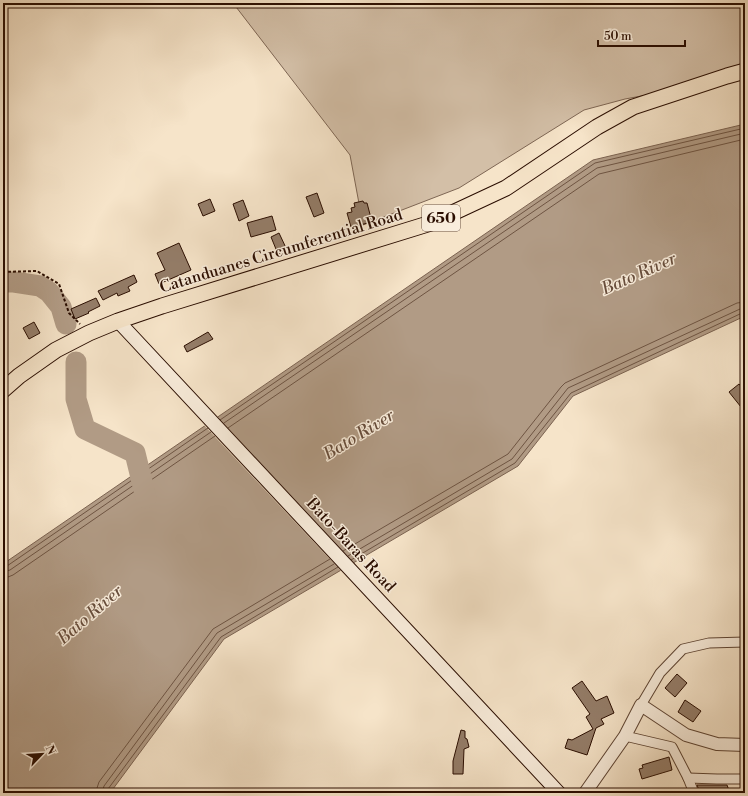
<svg xmlns="http://www.w3.org/2000/svg" width="748" height="796" viewBox="0 0 748 796" font-family="'Libre Bodoni',serif">
<rect width="100%" height="100%" fill="#f6e4c9"/>
<filter id="stains"><feTurbulence type="fractalNoise" baseFrequency=".005" numOctaves="4"/><feColorMatrix values="0 0 0 0 .2 0 0 0 0 .09 0 0 0 0 .02 0 0 0 .5 -.17"/></filter>
<radialGradient id="worn" r=".72"><stop offset=".6" stop-color="#630" stop-opacity="0"/><stop offset="1" stop-color="#630" stop-opacity=".3"/></radialGradient>
<!-- green -->
<path fill="#d3bfa7" stroke="#7e6654" d="M 233,3 L 745,3 L 745,77 L 625,99 L 584,110 L 459,188 L 363,225 L 350,155 Z"/>
<!-- water -->
<path fill="#b19b85" stroke="#7b6250" d="M 745,124 L 745,316 L 573,396 L 518,466 L 224,639 L 110,793 L 3,793 L 3,564 L 593,160 Z"/>
<!-- pier -->
<path fill="#f6e4c9" d="M 216,415 L 355,564 L 342,572 L 203,424 Z"/>
<g fill="none" stroke-linecap="round" stroke-linejoin="round">
<!-- shore -->
<g stroke="#6e5442" stroke-width="1">
<path d="M 220,420 L 595,163 L 745,128"/>
<path d="M 224,423 L 597,168 L 745,133"/>
<path d="M 228,428 L 599,174 L 745,139"/>
<path d="M 343,551 L 508,454 L 561,387 L 565,383 L 737,303 L 745,302"/>
<path d="M 348,556 L 512,459 L 568,388 L 740,309 L 745,308"/>
<path d="M 351,560 L 515,463 L 571,393 L 742,313 L 745,313"/>
<path d="M 3,567 L 7,566 L 208,428"/>
<path d="M 3,572 L 10,570 L 211,432"/>
<path d="M 3,578 L 8,577 L 13,575 L 215,436"/>
<path d="M 96,793 L 97,788 L 99,782 L 213,629 L 330,559"/>
<path d="M 102,793 L 104,786 L 217,633 L 334,564"/>
<path d="M 107,793 L 108,789 L 221,637 L 338,567"/>
</g>
<!-- river -->
<g stroke="#b19b85" stroke-width="21">
<path d="M 3,282 L 14,282 L 40,286 L 49,292 L 61,307 L 66,324"/>
<path d="M 76,362 L 76,399 L 85,429 L 135,453 L 146,498"/>
</g>
</g>
<!-- building -->
<g fill="#947d69" stroke="#2a0d00">
<path d="M 317,193 L 324,213 L 314,217 L 306,197 Z"/>
<path d="M 210,199 L 215,211 L 203,216 L 198,204 Z"/>
<path d="M 243,200 L 249,216 L 239,221 L 233,204 Z"/>
<path d="M 363,201 L 364,203 L 367,203 L 372,222 L 351,227 L 347,213 L 352,212 L 351,208 L 355,207 L 354,203 Z"/>
<path d="M 272,216 L 276,230 L 251,237 L 247,223 Z"/>
<path d="M 279,233 L 287,250 L 278,254 L 271,237 Z"/>
<path d="M 179,243 L 191,270 L 159,284 L 155,274 L 165,270 L 157,253 Z"/>
<path d="M 134,275 L 137,282 L 128,287 L 130,291 L 118,296 L 117,293 L 103,300 L 98,291 Z"/>
<path d="M 96,298 L 100,306 L 88,312 L 89,313 L 75,319 L 71,309 Z"/>
<path d="M 34,322 L 40,333 L 29,339 L 23,328 Z"/>
<path d="M 208,332 L 213,339 L 187,352 L 184,346 Z"/>
<path d="M 739,384 L 745,391 L 745,412 L 729,392 Z"/>
<path d="M 677,674 L 687,683 L 675,697 L 665,688 Z"/>
<path d="M 582,681 L 596,701 L 607,696 L 614,713 L 601,719 L 604,724 L 596,728 L 587,755 L 565,748 L 568,739 L 572,740 L 593,729 L 586,717 L 590,714 L 572,688 Z"/>
<path d="M 685,700 L 701,711 L 693,722 L 678,712 Z"/>
<path d="M 461,730 L 465,731 L 465,738 L 467,739 L 469,747 L 464,749 L 463,774 L 453,774 L 453,761 Z"/>
<path d="M 669,757 L 672,770 L 642,779 L 639,769 L 643,768 L 642,765 Z"/>
<path d="M 697,785 L 727,785 L 730,793 L 700,793 Z"/>
</g>
<g fill="none" stroke-linecap="round" stroke-linejoin="round">
<!-- minor casing -->
<g stroke="#5d4332" stroke-width="11">
<g id="minor">
<path d="M 641,705 L 660,673 L 683,649 L 709,643 L 745,642"/>
<path d="M 625,736 L 672,747 L 688,778 L 694,793"/>
<path d="M 688,778 L 717,779 L 745,779"/>
</g>
</g>
<!-- tertiary casing -->
<g stroke="#5d4332" stroke-width="14">
<path id="tertiary" d="M 585,793 L 625,736 L 641,705 L 686,735 L 717,744 L 745,745"/>
</g>
<!-- secondary casing -->
<g stroke="#2a0d00" stroke-width="15">
<path id="secondary" d="M 118,321 L 559,793"/>
</g>
<!-- primary casing -->
<g stroke="#2a0d00" stroke-width="17">
<path id="primary" d="M 3,390 L 19,376 L 56,350 L 89,333 L 118,321 L 162,306 L 431,223 L 506,188 L 597,127 L 633,107 L 727,76 L 745,71"/>
</g>
<!-- path -->
<path stroke="#2a0d00" stroke-width="2" stroke-dasharray="3 2" stroke-linecap="butt" d="M 3,272 L 37,271 L 59,284 L 69,313 L 80,324"/>
<!-- minor -->
<use href="#minor" stroke="#f9eddc" stroke-width="9"/>
<!-- tertiary -->
<use href="#tertiary" stroke="#f9eddc" stroke-width="12"/>
<!-- secondary -->
<use href="#secondary" stroke="#f9eddc" stroke-width="13"/>
<!-- primary -->
<use href="#primary" stroke="#f6e4c9" stroke-width="15"/>
</g>
<g text-anchor="middle" dominant-baseline="central" stroke-width="3" stroke-linejoin="round" paint-order="stroke">
<!-- shield labels -->
<rect fill="#f9eddc" stroke="#685042" stroke-width="1" x="422" y="205" width="38" height="26" rx="3"/>
<g font-size="15" font-weight="bold" fill="#2a0d00">
<text x="441" y="218">650</text>
</g>
<!-- street labels -->
<g font-size="16" fill="#2a0d00" stroke="#f9eddc">
<text transform="translate(281 251) rotate(-17)">Catanduanes Circumferential Road</text>
<text transform="translate(351 545) rotate(47)">Bato-Baras Road</text>
</g>
<!-- water labels -->
<g font-size="17" font-style="italic" fill="#674d3c" stroke="#f9eddc">
<text transform="translate(639 274) rotate(-24)">Bato River</text>
<text transform="translate(359 435) rotate(-32)">Bato River</text>
<text transform="translate(90 615) rotate(-41)">Bato River</text>
</g>
</g>
<!-- margin -->
<rect width="748" height="796" fill="none" stroke="#f6e4c9" stroke-width="16"/>
<rect x="4" y="4" width="740" height="788" fill="none" stroke="#2a0d00" stroke-width="2"/>
<rect x="8" y="8" width="732" height="780" fill="none" stroke="#2a0d00"/>
<!-- north arrow -->
<g transform="translate(42 754) rotate(65)" stroke="#f9eddc" stroke-width="3" paint-order="stroke">
<path d="M0-3L7 15L0 10L-7 15Z" fill="#2a0d00"/>
<text y="-6" font-size="11" font-weight="bold" text-anchor="middle" fill="#2a0d00">N</text>
</g>
<!-- scale -->
<path d="M598 40v6h87v-6" fill="none" stroke="#2a0d00" stroke-width="2"/>
<text x="604" y="40" font-size="12" fill="#2a0d00" stroke="#f9eddc" stroke-width="3" paint-order="stroke">50 m</text>
<rect width="100%" height="100%" filter="url(#stains)"/>
<rect width="100%" height="100%" fill="url(#worn)"/>
</svg>
